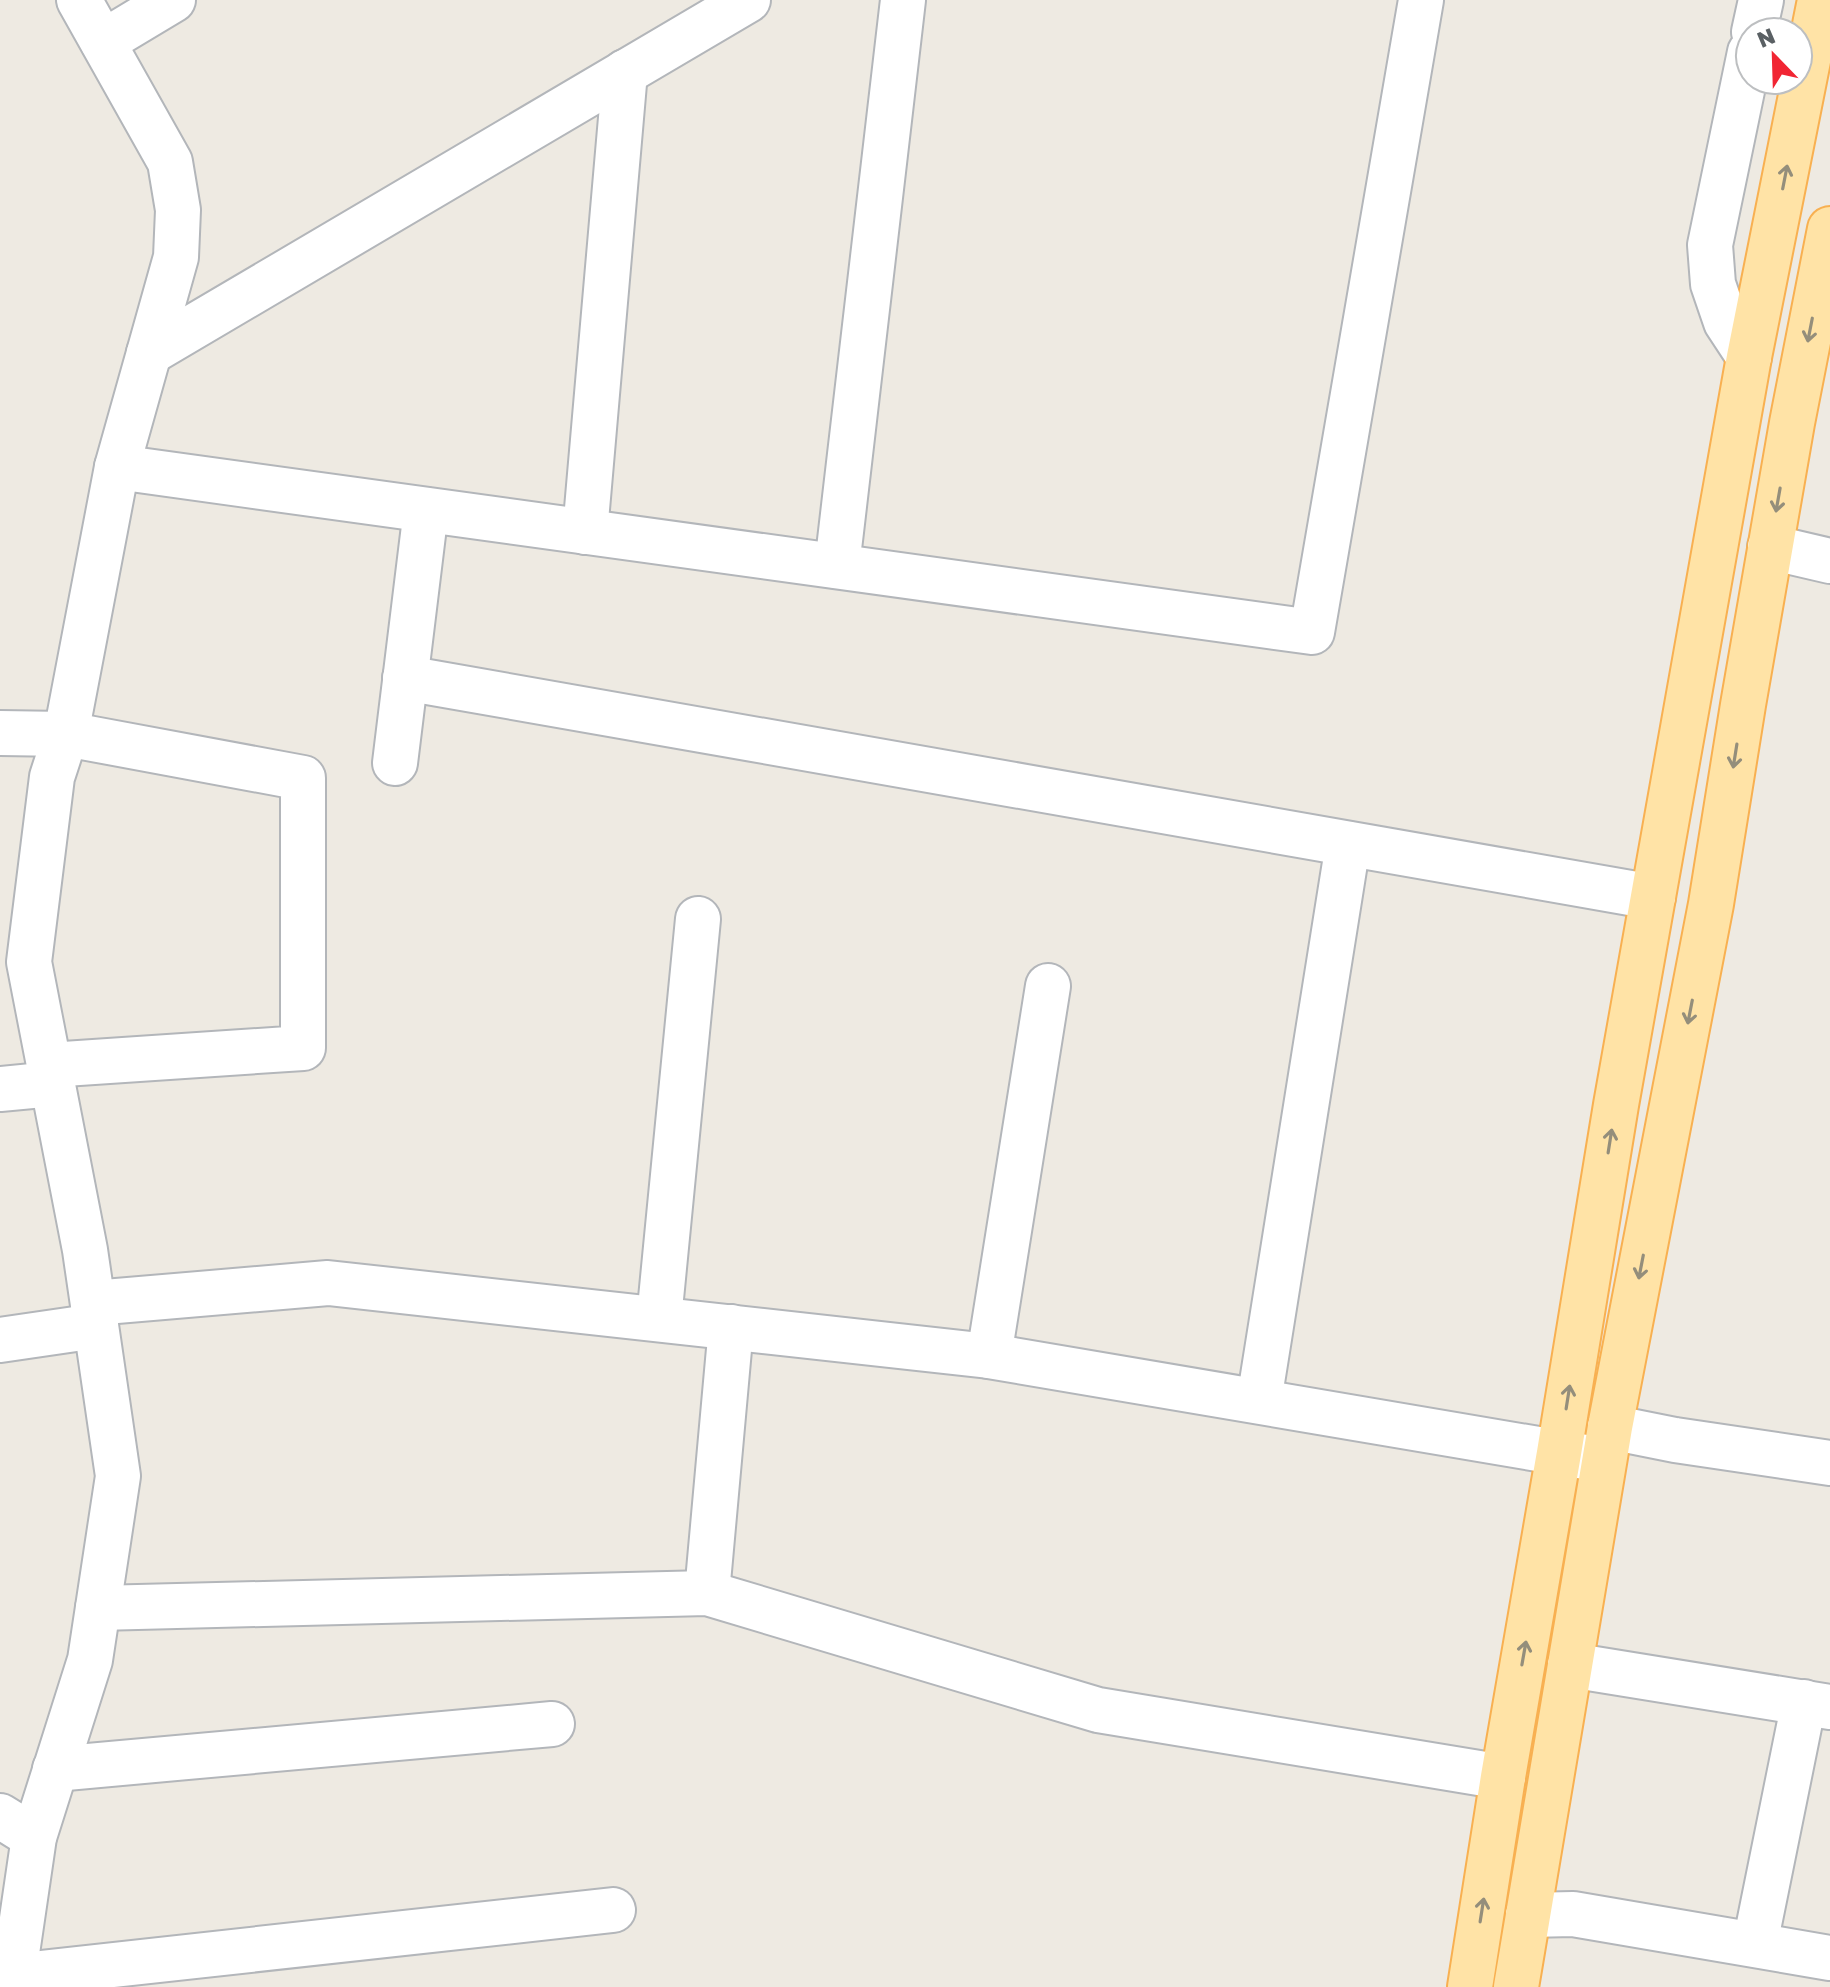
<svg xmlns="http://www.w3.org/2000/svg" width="1830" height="1987" viewBox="0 0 1830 1987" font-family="'Golos Text',sans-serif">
<rect width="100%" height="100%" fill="#eeeae2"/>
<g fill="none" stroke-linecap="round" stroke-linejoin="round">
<!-- minor casing -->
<g stroke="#b3b6ba" stroke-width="48">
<g id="minor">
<path d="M 1754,32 L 1761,0"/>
<path d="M 103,42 L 173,0"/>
<path d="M 149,353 L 748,0"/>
<path d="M 1749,357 L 1726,322 L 1713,284 L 1710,245 L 1750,52"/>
<path d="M 117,467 L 1312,632 L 1421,0"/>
<path d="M 585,532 L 625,72"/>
<path d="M 1770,547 L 1830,561"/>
<path d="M 837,566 L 903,0"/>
<path d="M 405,678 L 1653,897"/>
<path d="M 0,733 L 66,734 L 303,778 L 303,1048 L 49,1065"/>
<path d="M 395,763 L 426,510"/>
<path d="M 0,1089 L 53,1084"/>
<path d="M 93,1303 L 328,1283 L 989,1356 L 1597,1459"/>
<path d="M 659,1319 L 698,919"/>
<path d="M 0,1340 L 96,1326"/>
<path d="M 989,1356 L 1048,986"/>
<path d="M 1259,1401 L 1348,844"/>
<path d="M 1610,1427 L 1675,1440 L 1830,1463"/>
<path d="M 707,1593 L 731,1327"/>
<path d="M 98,1608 L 707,1593 L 1098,1710 L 1503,1777"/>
<path d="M 1570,1665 L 1830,1707"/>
<path d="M 55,1769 L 552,1724"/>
<path d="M 0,1816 L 34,1837"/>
<path d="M 1528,1915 L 1573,1914 L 1830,1958"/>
<path d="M 1755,1944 L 1804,1702"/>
<path d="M 13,1976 L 613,1910"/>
<path d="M 12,1987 L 34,1837 L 90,1660 L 118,1476 L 85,1250 L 29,962 L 52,777 L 66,734 L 117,467 L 176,257 L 178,210 L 170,162 L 79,0"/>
</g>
</g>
<!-- major casing -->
<g stroke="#f8b051" stroke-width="48">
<g id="major">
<path d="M 1470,1987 L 1503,1777 L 1559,1453 L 1616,1105 L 1749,357 L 1820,0"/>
<path d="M 1516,1987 L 1610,1427 L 1711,904 L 1743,705 L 1792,423 L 1830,229"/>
</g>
</g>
<!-- minor -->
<use href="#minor" stroke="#fff" stroke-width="44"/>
<!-- major -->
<use href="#major" stroke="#ffe3a6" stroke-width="44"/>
</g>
<!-- one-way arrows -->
<defs><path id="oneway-shaft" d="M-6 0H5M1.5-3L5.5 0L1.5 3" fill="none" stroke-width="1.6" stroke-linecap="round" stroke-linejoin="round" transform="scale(2)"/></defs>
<g stroke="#948e7b">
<use href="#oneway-shaft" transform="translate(1785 177) rotate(-79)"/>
<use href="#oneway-shaft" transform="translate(1810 330) rotate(101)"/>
<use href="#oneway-shaft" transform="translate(1778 500) rotate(100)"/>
<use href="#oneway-shaft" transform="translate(1735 756) rotate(99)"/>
<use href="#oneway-shaft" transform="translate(1690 1012) rotate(101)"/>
<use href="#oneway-shaft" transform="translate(1610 1141) rotate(-81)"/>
<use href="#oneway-shaft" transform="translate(1641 1267) rotate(101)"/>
<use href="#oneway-shaft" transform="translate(1568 1397) rotate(-81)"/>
<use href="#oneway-shaft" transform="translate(1524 1653) rotate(-80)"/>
<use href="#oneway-shaft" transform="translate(1482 1910) rotate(-81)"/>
</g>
<!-- north arrow -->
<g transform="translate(1774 56) rotate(337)"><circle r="38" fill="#ffffff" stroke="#bdbfc1" stroke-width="2"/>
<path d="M0-6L14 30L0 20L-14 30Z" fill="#f12533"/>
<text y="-12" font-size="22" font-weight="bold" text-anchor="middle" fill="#5a6064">N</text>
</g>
</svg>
